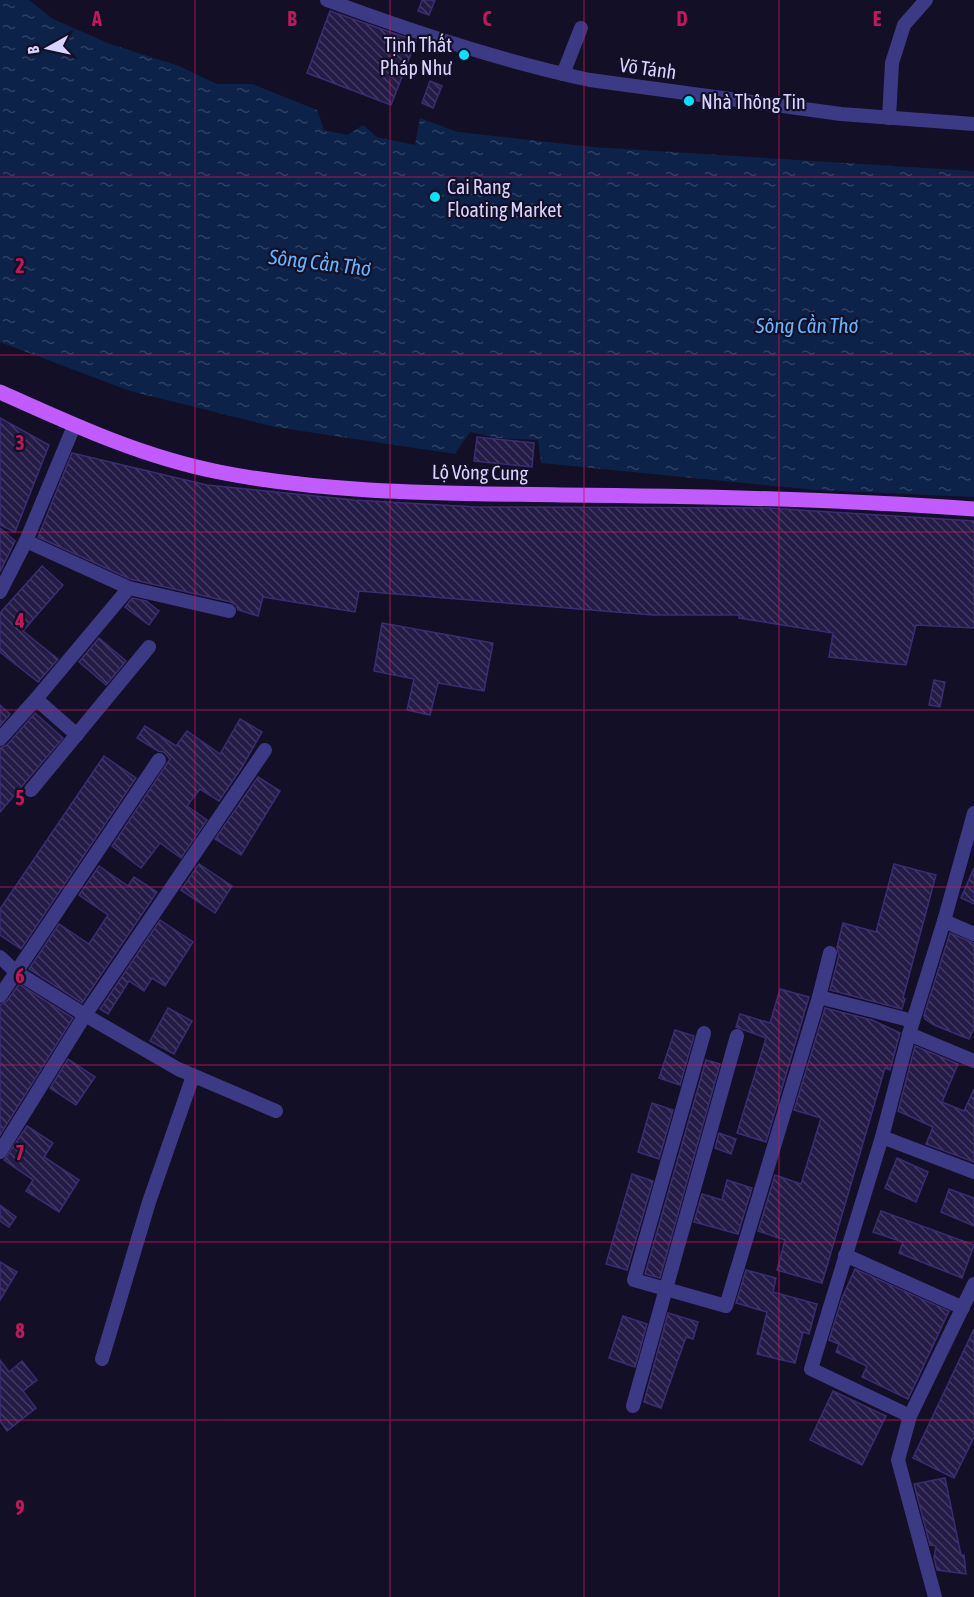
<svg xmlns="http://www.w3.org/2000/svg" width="974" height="1597" viewBox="0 0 974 1597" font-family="'Asap Condensed',sans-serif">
<defs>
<pattern id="water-ripples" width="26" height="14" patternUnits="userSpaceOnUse" patternTransform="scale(1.5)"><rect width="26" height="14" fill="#0c2248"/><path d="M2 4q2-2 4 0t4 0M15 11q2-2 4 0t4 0" fill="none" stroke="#2f4163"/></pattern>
<pattern id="building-back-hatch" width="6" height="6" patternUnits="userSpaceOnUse" patternTransform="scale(1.5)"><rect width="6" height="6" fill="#241b47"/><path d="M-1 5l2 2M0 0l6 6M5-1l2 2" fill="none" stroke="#433b63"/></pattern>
</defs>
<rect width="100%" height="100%" fill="#130f26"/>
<!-- water -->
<path fill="url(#water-ripples)" d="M 0,0 L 29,0 L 53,19 L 110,44 L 179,66 L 217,84 L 252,84 L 317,110 L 324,130 L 347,135 L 363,125 L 377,137 L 415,145 L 420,118 L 458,132 L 593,147 L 974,171 L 974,497 L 816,490 L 541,463 L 538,440 L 497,438 L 470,432 L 455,454 L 275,427 L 130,391 L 0,342 Z"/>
<!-- building -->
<g fill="url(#building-back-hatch)" stroke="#3b2d73" stroke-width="1.5">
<path d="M 422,0 L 435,0 L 429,15 L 418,11 Z"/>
<path d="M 330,11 L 416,41 L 391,105 L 307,73 Z"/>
<path d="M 430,81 L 442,86 L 433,108 L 422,103 Z"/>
<path d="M 0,418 L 49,445 L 15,532 L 0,525 Z"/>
<path d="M 477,437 L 534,443 L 532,467 L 474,461 Z"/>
<path d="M 72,453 L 207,485 L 354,500 L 476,507 L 768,508 L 974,521 L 974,628 L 916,625 L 906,665 L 829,657 L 833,633 L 739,618 L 739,615 L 653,615 L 359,591 L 355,612 L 263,597 L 258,616 L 238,610 L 236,605 L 231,602 L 130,579 L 38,537 Z"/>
<path d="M 0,528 L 15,541 L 0,572 Z"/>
<path d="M 42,566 L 63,585 L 23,631 L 58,659 L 38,682 L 0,652 L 0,613 Z"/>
<path d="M 132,598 L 146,601 L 159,611 L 149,625 L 125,607 Z"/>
<path d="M 382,623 L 493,643 L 484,691 L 438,683 L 430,715 L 407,710 L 414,679 L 374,671 Z"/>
<path d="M 99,638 L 126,661 L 106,685 L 79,662 Z"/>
<path d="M 934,680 L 945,682 L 940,707 L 929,705 Z"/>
<path d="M 0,705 L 10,714 L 0,726 Z"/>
<path d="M 35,713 L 63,738 L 0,812 L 0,748 L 7,745 Z"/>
<path d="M 240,719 L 262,732 L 242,767 L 219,801 L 200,789 L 187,806 L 207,820 L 181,858 L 160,843 L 141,868 L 112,846 L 170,759 L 164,752 L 158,751 L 137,738 L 145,726 L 176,746 L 187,731 L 220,754 Z"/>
<path d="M 104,756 L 136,778 L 21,949 L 0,935 L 0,909 Z"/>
<path d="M 258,777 L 280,791 L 241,855 L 215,839 Z"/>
<path d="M 199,864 L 232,886 L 215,913 L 181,890 Z"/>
<path d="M 894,864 L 936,875 L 903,998 L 905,999 L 902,1009 L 830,990 L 839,955 L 837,947 L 843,923 L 876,932 Z"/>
<path d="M 99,866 L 128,886 L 134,877 L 157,892 L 82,1003 L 29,969 L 59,924 L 89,944 L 108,915 L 79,895 Z"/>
<path d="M 974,868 L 974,904 L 961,898 Z"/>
<path d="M 160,920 L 193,942 L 165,986 L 152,978 L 144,991 L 129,981 L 108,1014 L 100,1009 Z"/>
<path d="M 950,933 L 974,943 L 974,1028 L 969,1039 L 934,1025 L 925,1019 L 924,1015 Z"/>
<path d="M 19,984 L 73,1018 L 0,1135 L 0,1005 L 7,1001 Z"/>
<path d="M 780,989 L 809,997 L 766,1142 L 737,1133 L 766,1038 L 736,1027 L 740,1014 L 770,1023 Z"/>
<path d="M 168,1008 L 192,1021 L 174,1054 L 150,1041 Z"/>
<path d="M 825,1008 L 872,1020 L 900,1033 L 890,1070 L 885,1068 L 822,1283 L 777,1270 L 785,1240 L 758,1231 L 775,1175 L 801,1184 L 821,1118 L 794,1110 Z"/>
<path d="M 675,1030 L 694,1036 L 680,1085 L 659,1078 Z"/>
<path d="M 915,1046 L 958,1064 L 942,1102 L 964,1111 L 974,1089 L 974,1162 L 926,1144 L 933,1127 L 898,1111 Z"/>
<path d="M 68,1059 L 95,1077 L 76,1105 L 50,1088 Z"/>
<path d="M 706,1060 L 720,1064 L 660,1278 L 645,1274 Z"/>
<path d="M 652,1103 L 673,1110 L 659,1159 L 638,1152 Z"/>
<path d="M 27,1126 L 53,1143 L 44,1157 L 79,1180 L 59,1212 L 26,1191 L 33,1180 L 4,1160 Z"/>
<path d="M 719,1133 L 736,1139 L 731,1154 L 715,1148 Z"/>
<path d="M 897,1158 L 928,1172 L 916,1202 L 885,1188 Z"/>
<path d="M 632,1174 L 653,1181 L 627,1270 L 606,1264 Z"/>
<path d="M 727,1180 L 752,1188 L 738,1234 L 694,1222 L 702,1194 L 722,1200 Z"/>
<path d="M 949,1189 L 974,1198 L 974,1226 L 941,1212 Z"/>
<path d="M 0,1205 L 16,1217 L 9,1227 L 0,1221 Z"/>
<path d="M 881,1211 L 974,1245 L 962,1278 L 899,1253 L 903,1242 L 873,1232 Z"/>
<path d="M 0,1262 L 17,1272 L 0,1300 Z"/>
<path d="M 855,1269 L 949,1311 L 908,1399 L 862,1377 L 867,1366 L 836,1352 L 839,1344 L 829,1340 L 842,1298 Z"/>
<path d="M 746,1270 L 776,1278 L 773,1292 L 817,1304 L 809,1334 L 803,1332 L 795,1363 L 757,1354 L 767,1312 L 736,1303 Z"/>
<path d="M 668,1313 L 698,1322 L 693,1339 L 686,1337 L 661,1408 L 644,1402 Z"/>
<path d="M 623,1316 L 647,1324 L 635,1367 L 609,1358 Z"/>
<path d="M 974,1329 L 974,1437 L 954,1478 L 913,1458 Z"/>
<path d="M 0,1360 L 9,1372 L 22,1361 L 37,1380 L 23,1391 L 36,1408 L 7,1431 L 0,1421 Z"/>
<path d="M 833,1391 L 886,1416 L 862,1465 L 810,1440 Z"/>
<path d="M 945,1478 L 961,1555 L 964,1555 L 966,1574 L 937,1570 L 934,1558 L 936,1546 L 930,1545 L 914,1484 Z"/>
</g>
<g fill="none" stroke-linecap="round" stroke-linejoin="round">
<!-- minor -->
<g stroke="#3d3a85" stroke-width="14">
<path d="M 327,0 C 413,32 501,61 590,80 L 841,114 L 974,124"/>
<path d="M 563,74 L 581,28"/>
<path d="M 889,118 L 892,63 L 904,25 L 926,0"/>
<path d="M 26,541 L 129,588 L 229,611"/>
<path d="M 0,592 L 26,541 L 74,426"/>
<path d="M 36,699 L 77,735"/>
<path d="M 0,739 L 36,699 L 129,588"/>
<path d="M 31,790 L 149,647"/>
<path d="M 944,921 L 974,934"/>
<path d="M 0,957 L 16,972 L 85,1015 L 178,1069 L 276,1111"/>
<path d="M 0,996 L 159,760"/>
<path d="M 819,997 L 913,1021"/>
<path d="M 704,1033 L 634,1280 L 726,1306 L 819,997 L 830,953"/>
<path d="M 909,1034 L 974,1061"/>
<path d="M 882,1137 L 974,1172"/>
<path d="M 0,1152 L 85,1015 L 265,750"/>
<path d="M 845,1255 L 963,1308"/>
<path d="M 102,1359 L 149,1202 L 193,1076"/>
<path d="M 633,1406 L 737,1036"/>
<path d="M 910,1416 L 811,1369 L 882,1137 L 909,1034 L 944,921 L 974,813"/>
<path d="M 935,1597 L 898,1460 L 910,1416 L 974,1284"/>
</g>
<!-- major -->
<path stroke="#c25bff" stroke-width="15" d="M 0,392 C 71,424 142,457 219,472 C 329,494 449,493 561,495 C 699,496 837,499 974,509"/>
</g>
<!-- grid -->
<path fill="none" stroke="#c2185b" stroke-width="1.5" stroke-opacity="0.55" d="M 195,0 L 195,1597M 390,0 L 390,1597M 584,0 L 584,1597M 779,0 L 779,1597M 0,177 L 974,177M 0,355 L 974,355M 0,532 L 974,532M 0,710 L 974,710M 0,887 L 974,887M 0,1065 L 974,1065M 0,1242 L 974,1242M 0,1420 L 974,1420"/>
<!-- markers -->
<g fill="#00e5ff" stroke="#130f26" stroke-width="2">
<circle cx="464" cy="55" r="6"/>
<circle cx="689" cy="101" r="6"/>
<circle cx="435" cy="197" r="6"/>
</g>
<g text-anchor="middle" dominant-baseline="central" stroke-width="4.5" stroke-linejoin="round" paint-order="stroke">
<!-- poi labels -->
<g font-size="20" fill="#d9d4ff" stroke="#130f26" text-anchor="start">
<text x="452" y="44" text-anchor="end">Tịnh Thất<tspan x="452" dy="23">Pháp Như</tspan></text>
<text x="701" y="101">Nhà Thông Tin</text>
<text x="447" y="186">Cai Rang<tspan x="447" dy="23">Floating Market</tspan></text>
</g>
<!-- street labels -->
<g font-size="20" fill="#d9d4ff" stroke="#130f26">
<text transform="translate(648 68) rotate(8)">Võ Tánh</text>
<text transform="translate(480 472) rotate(1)">Lộ Vòng Cung</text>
</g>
<!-- water labels -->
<g font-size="21" font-style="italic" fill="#62b6ff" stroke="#130f26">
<text transform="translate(320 262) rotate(7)">Sông Cần Thơ</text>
<text x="807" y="325">Sông Cần Thơ</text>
</g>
</g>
<g font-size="20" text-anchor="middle" font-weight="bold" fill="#c2185b" stroke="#130f26" stroke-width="4.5" stroke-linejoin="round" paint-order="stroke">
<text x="97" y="26">A</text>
<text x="292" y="26">B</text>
<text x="487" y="26">C</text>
<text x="682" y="26">D</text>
<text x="877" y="26">E</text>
<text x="20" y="273">2</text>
<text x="20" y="450">3</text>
<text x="20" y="628">4</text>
<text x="20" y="805">5</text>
<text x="20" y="983">6</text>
<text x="20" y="1160">7</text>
<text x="20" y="1338">8</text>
<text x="20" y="1515">9</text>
</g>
<!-- north arrow -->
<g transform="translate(48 48) rotate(262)" stroke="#130f26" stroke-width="4.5" paint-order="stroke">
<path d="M0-4.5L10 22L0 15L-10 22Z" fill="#d9d4ff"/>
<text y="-9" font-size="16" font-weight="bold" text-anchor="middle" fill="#d9d4ff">B</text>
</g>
</svg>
